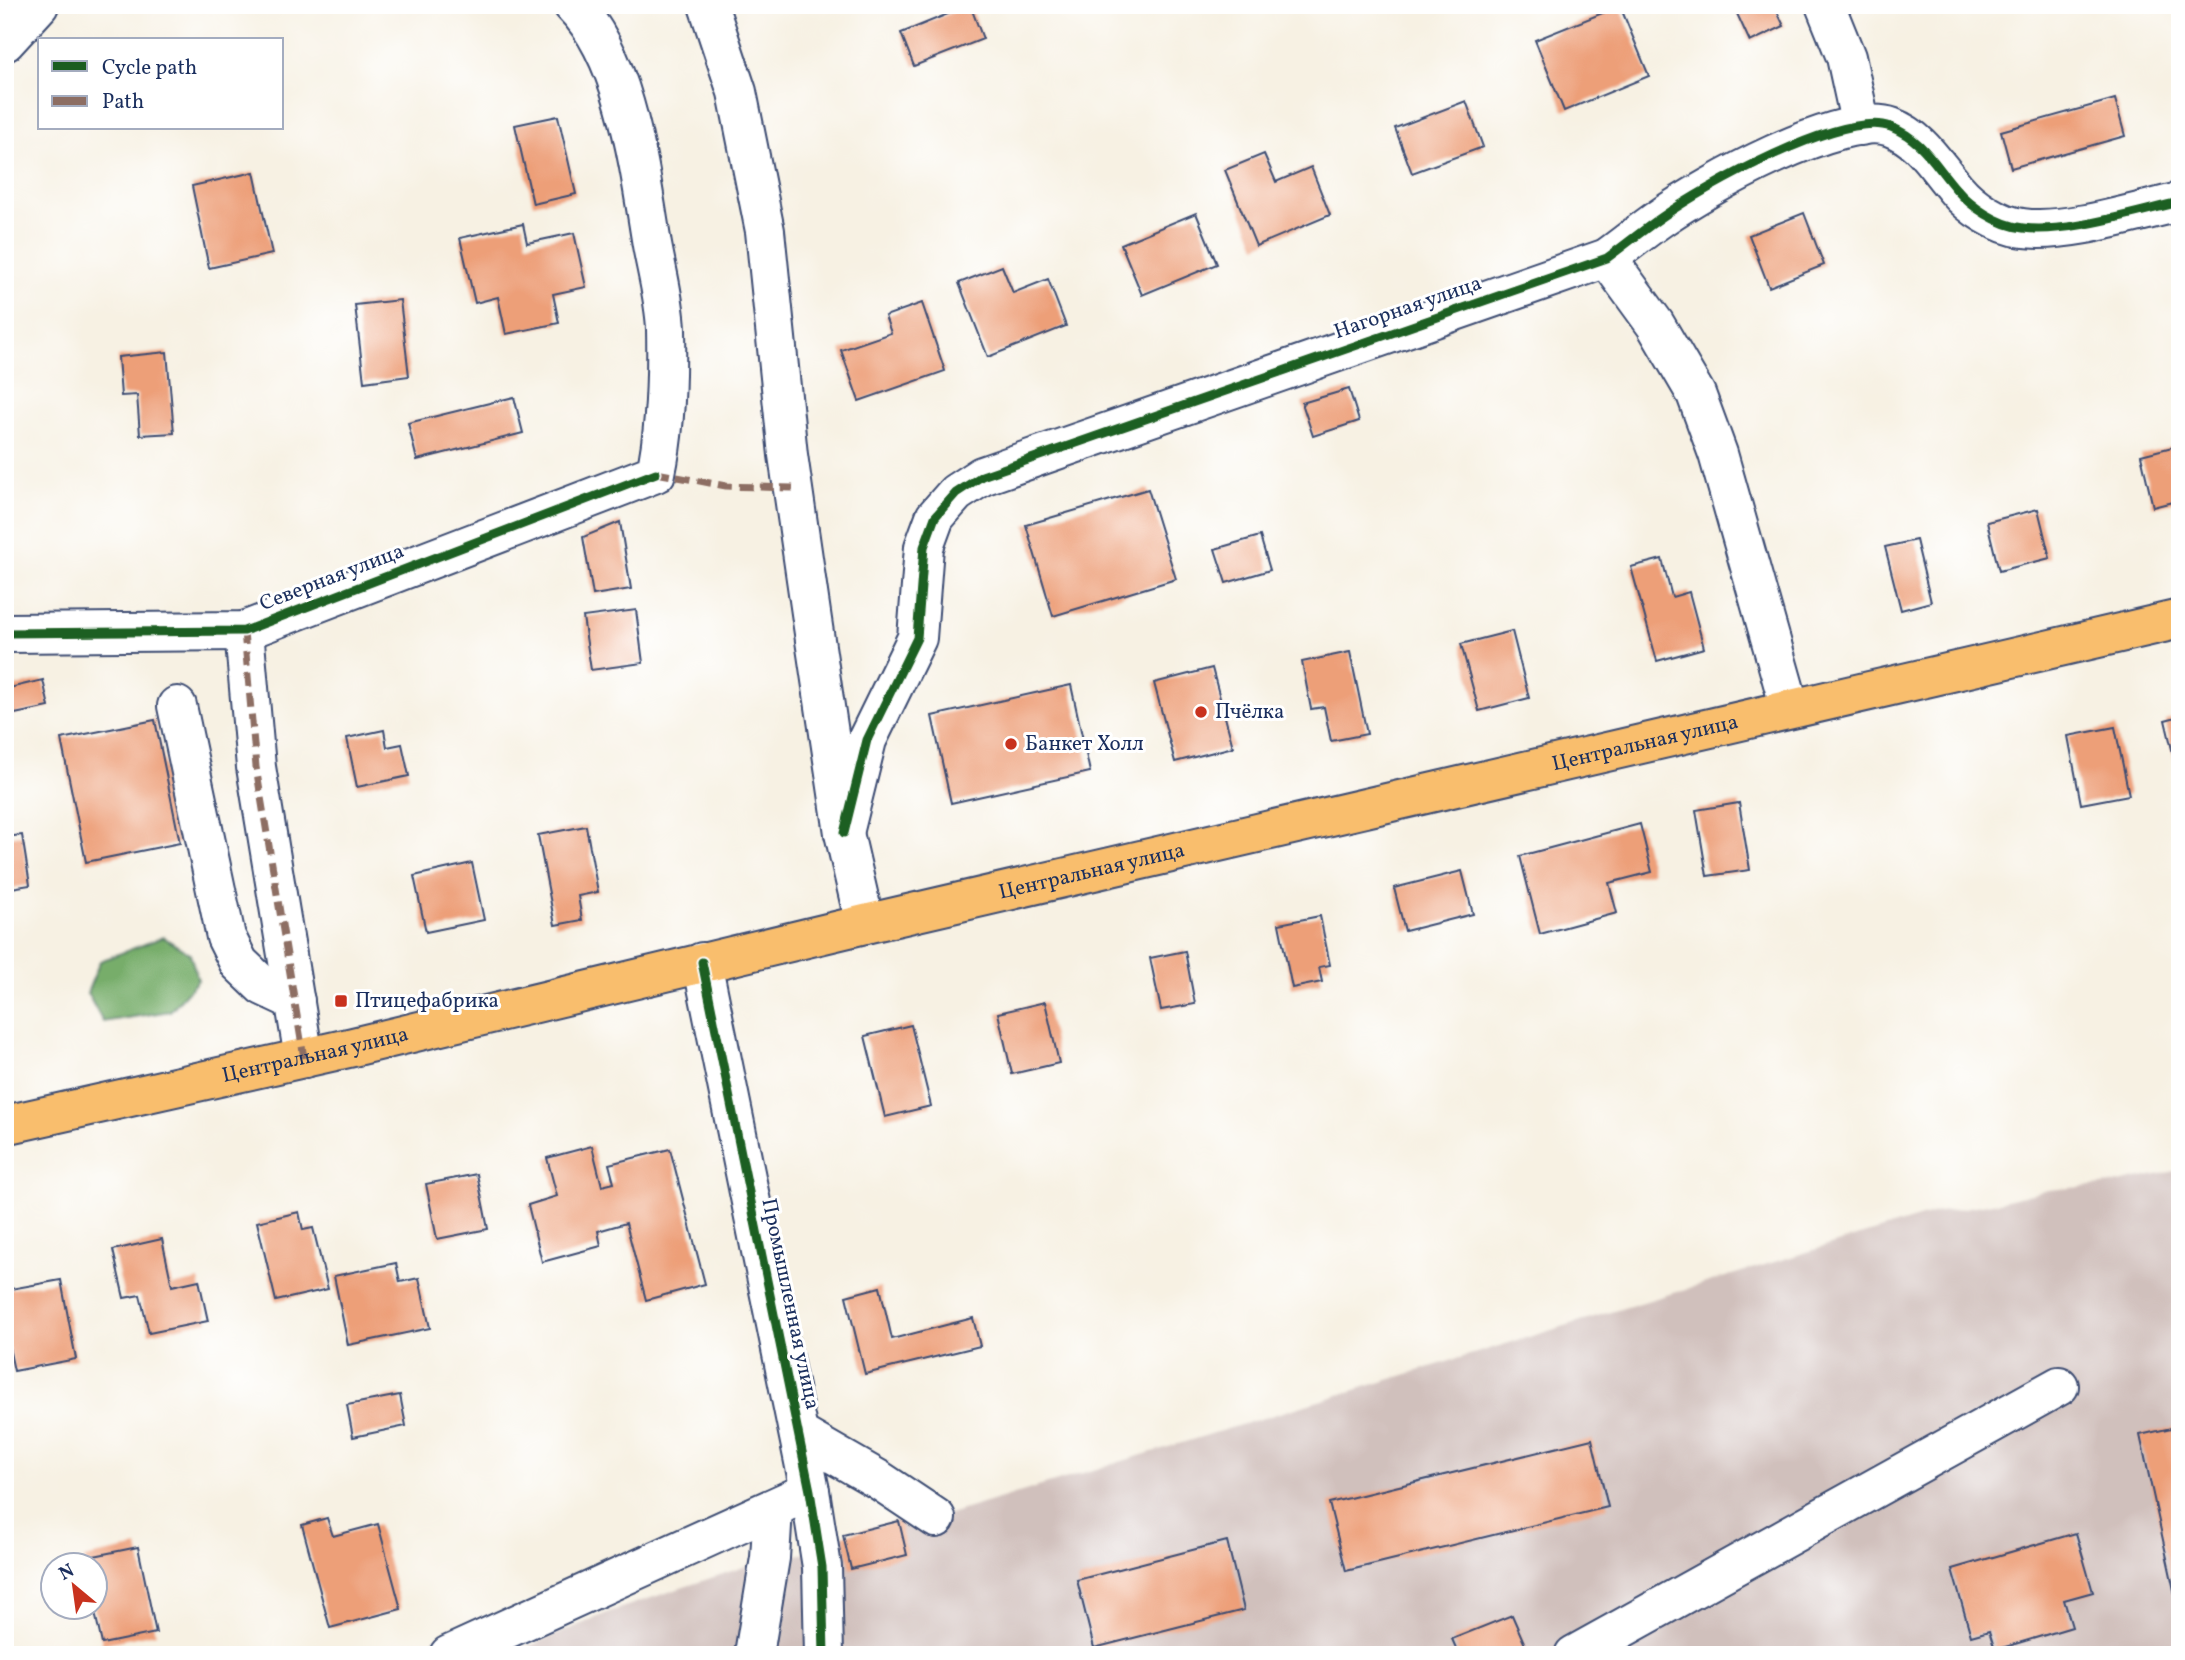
<svg xmlns="http://www.w3.org/2000/svg" width="2185" height="1660" viewBox="0 0 2185 1660" font-family="Vollkorn,serif">
<rect width="100%" height="100%" fill="#fff"/>
<filter id="ink" filterUnits="userSpaceOnUse"><feTurbulence type="fractalNoise" baseFrequency=".0143" numOctaves="2"/><feDisplacementMap in="SourceGraphic" scale="14" xChannelSelector="R" yChannelSelector="G"/><feConvolveMatrix kernelMatrix="1 2 1 2 8 2 1 2 1" color-interpolation-filters="sRGB"/></filter>
<filter id="wash" filterUnits="userSpaceOnUse"><feTurbulence type="fractalNoise" baseFrequency=".00686" numOctaves="4" result="noise"/><feDisplacementMap in="SourceGraphic" scale="28" xChannelSelector="R" yChannelSelector="G"/><feGaussianBlur stdDeviation="1.57" result="paint"/><feColorMatrix in="noise" values="0 0 0 0 0 0 0 0 0 0 0 0 0 0 0 0 0 1.4 0 .05"/><feComposite in="paint" operator="in"/></filter>
<g filter="url(#wash)">
<rect width="100%" height="100%" fill="#f7f1e3"/>
<!-- industrial -->
<path fill="#d0c0bc" d="M 2180,1170 L 2180,1655 L 508,1655 L 612,1611 L 756,1563 L 780,1556 L 802,1554 L 843,1535 L 899,1521 L 911,1522 L 936,1518 L 1935,1213 L 1998,1202 L 2048,1190 L 2114,1184 Z"/>
<!-- forest -->
<path fill="#77ad6a" stroke="#496e64" stroke-width="2" d="M 163,937 L 190,954 L 198,980 L 170,1011 L 103,1022 L 87,993 L 100,961 Z"/>
<g id="blocks">
<!-- building -->
<g fill="#ed9f78">
<path d="M 970,5 L 983,39 L 914,66 L 901,33 Z"/>
<path d="M 1733,5 L 1774,5 L 1784,26 L 1750,42 Z"/>
<path d="M 1620,6 L 1649,76 L 1564,111 L 1535,40 Z"/>
<path d="M 2115,99 L 2125,136 L 2011,168 L 2001,131 Z"/>
<path d="M 1466,101 L 1483,147 L 1412,173 L 1395,128 Z"/>
<path d="M 558,116 L 576,194 L 533,204 L 515,125 Z"/>
<path d="M 1264,154 L 1276,182 L 1311,167 L 1330,215 L 1256,246 L 1225,170 Z"/>
<path d="M 254,172 L 272,254 L 209,268 L 192,186 Z"/>
<path d="M 1196,213 L 1217,264 L 1142,295 L 1121,244 Z"/>
<path d="M 1804,213 L 1824,265 L 1769,287 L 1749,235 Z"/>
<path d="M 523,224 L 527,243 L 574,233 L 586,287 L 553,294 L 559,323 L 506,334 L 498,297 L 475,303 L 460,238 Z"/>
<path d="M 1002,266 L 1013,293 L 1048,279 L 1066,326 L 988,357 L 959,283 Z"/>
<path d="M 400,300 L 409,376 L 364,382 L 355,305 Z"/>
<path d="M 922,303 L 945,371 L 859,401 L 841,350 L 891,333 L 885,316 Z"/>
<path d="M 167,352 L 174,433 L 140,435 L 137,395 L 121,396 L 118,357 Z"/>
<path d="M 1349,389 L 1359,421 L 1313,436 L 1302,403 Z"/>
<path d="M 514,397 L 523,433 L 417,460 L 408,423 Z"/>
<path d="M 2180,445 L 2180,500 L 2153,507 L 2141,455 Z"/>
<path d="M 1148,489 L 1176,579 L 1053,616 L 1026,525 Z"/>
<path d="M 2038,509 L 2050,558 L 1999,571 L 1987,522 Z"/>
<path d="M 620,522 L 631,589 L 593,595 L 583,537 Z"/>
<path d="M 1260,536 L 1270,570 L 1226,583 L 1215,549 Z"/>
<path d="M 1916,540 L 1931,602 L 1901,610 L 1885,547 Z"/>
<path d="M 1662,559 L 1672,597 L 1689,592 L 1704,648 L 1657,661 L 1631,567 Z"/>
<path d="M 636,610 L 643,663 L 591,670 L 583,617 Z"/>
<path d="M 1512,631 L 1529,698 L 1479,711 L 1461,644 Z"/>
<path d="M 1350,652 L 1367,734 L 1331,741 L 1324,707 L 1311,709 L 1302,662 Z"/>
<path d="M 1212,668 L 1233,747 L 1175,762 L 1154,683 Z"/>
<path d="M 43,680 L 49,707 L 5,716 L 5,689 Z"/>
<path d="M 1071,685 L 1090,772 L 951,803 L 932,716 Z"/>
<path d="M 2180,716 L 2180,779 L 2179,779 L 2165,720 Z"/>
<path d="M 155,720 L 180,843 L 86,862 L 61,739 Z"/>
<path d="M 2115,727 L 2129,795 L 2081,804 L 2068,736 Z"/>
<path d="M 384,730 L 387,747 L 402,744 L 409,776 L 357,787 L 347,738 Z"/>
<path d="M 1739,803 L 1750,870 L 1707,876 L 1696,810 Z"/>
<path d="M 1640,824 L 1652,872 L 1609,883 L 1617,913 L 1540,934 L 1520,856 Z"/>
<path d="M 586,826 L 598,892 L 578,896 L 582,920 L 555,925 L 538,835 Z"/>
<path d="M 22,835 L 30,885 L 5,889 L 5,837 Z"/>
<path d="M 472,863 L 484,920 L 426,932 L 414,876 Z"/>
<path d="M 1462,871 L 1473,914 L 1405,931 L 1394,888 Z"/>
<path d="M 1320,916 L 1330,965 L 1319,967 L 1322,982 L 1292,988 L 1279,924 Z"/>
<path d="M 1185,951 L 1195,1004 L 1161,1010 L 1150,958 Z"/>
<path d="M 1045,1002 L 1059,1063 L 1012,1074 L 998,1013 Z"/>
<path d="M 911,1025 L 931,1106 L 885,1117 L 865,1036 Z"/>
<path d="M 592,1146 L 602,1186 L 614,1183 L 609,1164 L 670,1149 L 705,1284 L 646,1300 L 626,1223 L 598,1231 L 601,1246 L 542,1262 L 528,1205 L 557,1196 L 547,1158 Z"/>
<path d="M 477,1174 L 488,1229 L 437,1239 L 426,1184 Z"/>
<path d="M 299,1212 L 303,1230 L 313,1228 L 328,1289 L 276,1301 L 257,1222 Z"/>
<path d="M 162,1239 L 172,1286 L 199,1280 L 208,1321 L 149,1333 L 140,1295 L 124,1298 L 113,1250 Z"/>
<path d="M 396,1263 L 400,1282 L 419,1278 L 430,1328 L 348,1345 L 334,1276 Z"/>
<path d="M 61,1280 L 76,1359 L 14,1371 L 5,1328 L 5,1290 Z"/>
<path d="M 880,1287 L 892,1339 L 973,1318 L 980,1346 L 865,1374 L 846,1296 Z"/>
<path d="M 400,1395 L 406,1426 L 353,1437 L 347,1405 Z"/>
<path d="M 2180,1426 L 2180,1613 L 2179,1613 L 2140,1435 Z"/>
<path d="M 1592,1439 L 1608,1507 L 1346,1571 L 1329,1503 Z"/>
<path d="M 327,1518 L 333,1536 L 378,1524 L 401,1609 L 330,1628 L 302,1525 Z"/>
<path d="M 899,1521 L 907,1555 L 851,1569 L 843,1535 Z"/>
<path d="M 2076,1533 L 2093,1592 L 2064,1600 L 2072,1627 L 1995,1650 L 1989,1631 L 1971,1636 L 1952,1569 Z"/>
<path d="M 1227,1541 L 1244,1610 L 1094,1648 L 1077,1580 Z"/>
<path d="M 138,1547 L 156,1633 L 102,1644 L 94,1608 L 94,1566 L 86,1566 L 84,1558 Z"/>
<path d="M 1512,1615 L 1526,1647 L 1508,1655 L 1459,1655 L 1452,1639 Z"/>
</g>
</g>
</g>
<g filter="url(#ink)">
<use href="#blocks" fill-opacity="0" stroke="#3c4c72" stroke-width="2"/>
<g fill="none" stroke-linecap="round" stroke-linejoin="round">
<!-- minor casing -->
<g stroke="#3c4c72" stroke-width="42">
<g id="minor">
<path d="M 708,5 L 737,92 L 765,231 L 788,455 L 812,620 L 844,833 L 865,924"/>
<path d="M 1825,5 L 1846,57 L 1861,126"/>
<path d="M 5,42 L 39,5"/>
<path d="M 1607,258 L 1655,324 L 1696,394 L 1718,454 L 1790,708"/>
<path d="M 244,631 L 256,767 L 304,1058"/>
<path d="M 5,633 L 244,631 L 656,473 C 666,427 667,376 666,329 C 665,302 657,272 652,245 C 640,173 627,58 573,5"/>
<path d="M 177,706 L 226,937 L 239,963 L 263,986 L 295,1001"/>
<path d="M 844,833 L 867,740 L 917,638 L 924,547 L 935,517 L 956,493 L 982,476 L 1607,258 C 1625,245 1643,230 1662,217 C 1703,188 1843,109 1891,127 C 1922,139 1935,165 1956,189 C 1971,207 1998,225 2023,228 C 2066,234 2135,212 2180,202"/>
<path d="M 702,962 L 810,1491 L 822,1567 L 824,1655"/>
<path d="M 799,1434 L 879,1480 L 936,1518"/>
<path d="M 754,1654 L 770,1558 L 773,1509"/>
<path d="M 449,1655 L 810,1491"/>
<path d="M 1574,1655 L 2059,1386"/>
</g>
</g>
<!-- major casing -->
<g stroke="#3c4c72" stroke-width="42">
<g id="major">
<path id="s1" d="M 5,1125 L 353,1047 L 865,924 L 2180,619"/>
</g>
</g>
<!-- minor -->
<use href="#minor" stroke="#fff" stroke-width="38"/>
<!-- major -->
<use href="#major" stroke="#f9be6d" stroke-width="38"/>
<!-- quiet -->
<g stroke="#8d6e63" stroke-width="7" stroke-dasharray="14 7" stroke-linecap="butt">
<path d="M 656,473 L 726,486 L 793,488"/>
<path d="M 244,631 L 256,767 L 304,1058"/>
</g>
<!-- cycleway casing -->
<g stroke="#fff" stroke-width="13">
<g id="cycleway">
<path d="M 5,633 L 244,631 L 656,473"/>
<path d="M 844,833 L 867,740 L 917,638 L 924,547 L 935,517 L 956,493 L 982,476 L 1607,258 C 1625,245 1643,230 1662,217 C 1703,188 1843,109 1891,127 C 1922,139 1935,165 1956,189 C 1971,207 1998,225 2023,228 C 2066,234 2135,212 2180,202"/>
<path d="M 702,962 L 810,1491 L 822,1567 L 824,1655"/>
</g>
</g>
<!-- cycleway -->
<use href="#cycleway" stroke="#1b5e20" stroke-width="9"/>
</g>
</g>
<!-- markers -->
<g fill="#c8321e" stroke="#fff" stroke-width="2.5">
<circle cx="1201" cy="712" r="7"/>
<circle cx="1011" cy="744" r="7"/>
<rect x="334" y="994" width="14" height="14" rx="3.5"/>
</g>
<g text-anchor="middle" dominant-baseline="central" stroke-width="6" stroke-linejoin="round" paint-order="stroke">
<!-- street labels -->
<g font-size="21" fill="#1b2f5e" stroke="#fff">
<text transform="translate(1408 308) rotate(-19)">Нагорная улица</text>
<text transform="translate(332 578) rotate(-21)">Северная улица</text>
<text stroke="none"><textPath href="#s1" startOffset="1684">Центральная улица</textPath></text>
<text stroke="none"><textPath href="#s1" startOffset="1116">Центральная улица</textPath></text>
<text stroke="none"><textPath href="#s1" startOffset="318">Центральная улица</textPath></text>
<text transform="translate(790 1304) rotate(78)">Промышленная улица</text>
</g>
<!-- poi labels -->
<g font-size="21" fill="#1b2f5e" stroke="#fff" text-anchor="start">
<text x="1215" y="712">Пчёлка</text>
<text x="1025" y="744">Банкет Холл</text>
<text x="355" y="1001">Птицефабрика</text>
</g>
</g>
<!-- margin -->
<rect width="2185" height="1660" fill="none" stroke="#fff" stroke-width="28"/>
<!-- legend -->
<rect x="38" y="38" width="245" height="91" fill="#ffffff" stroke="#a4acbf" stroke-width="2"/>
<rect x="52" y="61" width="35" height="10" fill="#1b5e20" stroke="#a4acbf" stroke-width="2"/>
<text x="102" y="74" font-size="21" fill="#1b2f5e">Cycle path</text>
<rect x="52" y="96" width="35" height="10" fill="#8d6e63" stroke="#a4acbf" stroke-width="2"/>
<text x="102" y="108" font-size="21" fill="#1b2f5e">Path</text>
<!-- north arrow -->
<g transform="translate(74 1586) rotate(331)"><circle r="33" fill="#ffffff" stroke="#a4acbf" stroke-width="2"/>
<path d="M0-5L12 26L0 18L-12 26Z" fill="#c8321e"/>
<text y="-10" font-size="19" font-weight="bold" text-anchor="middle" fill="#1b2f5e">N</text>
</g>
</svg>
